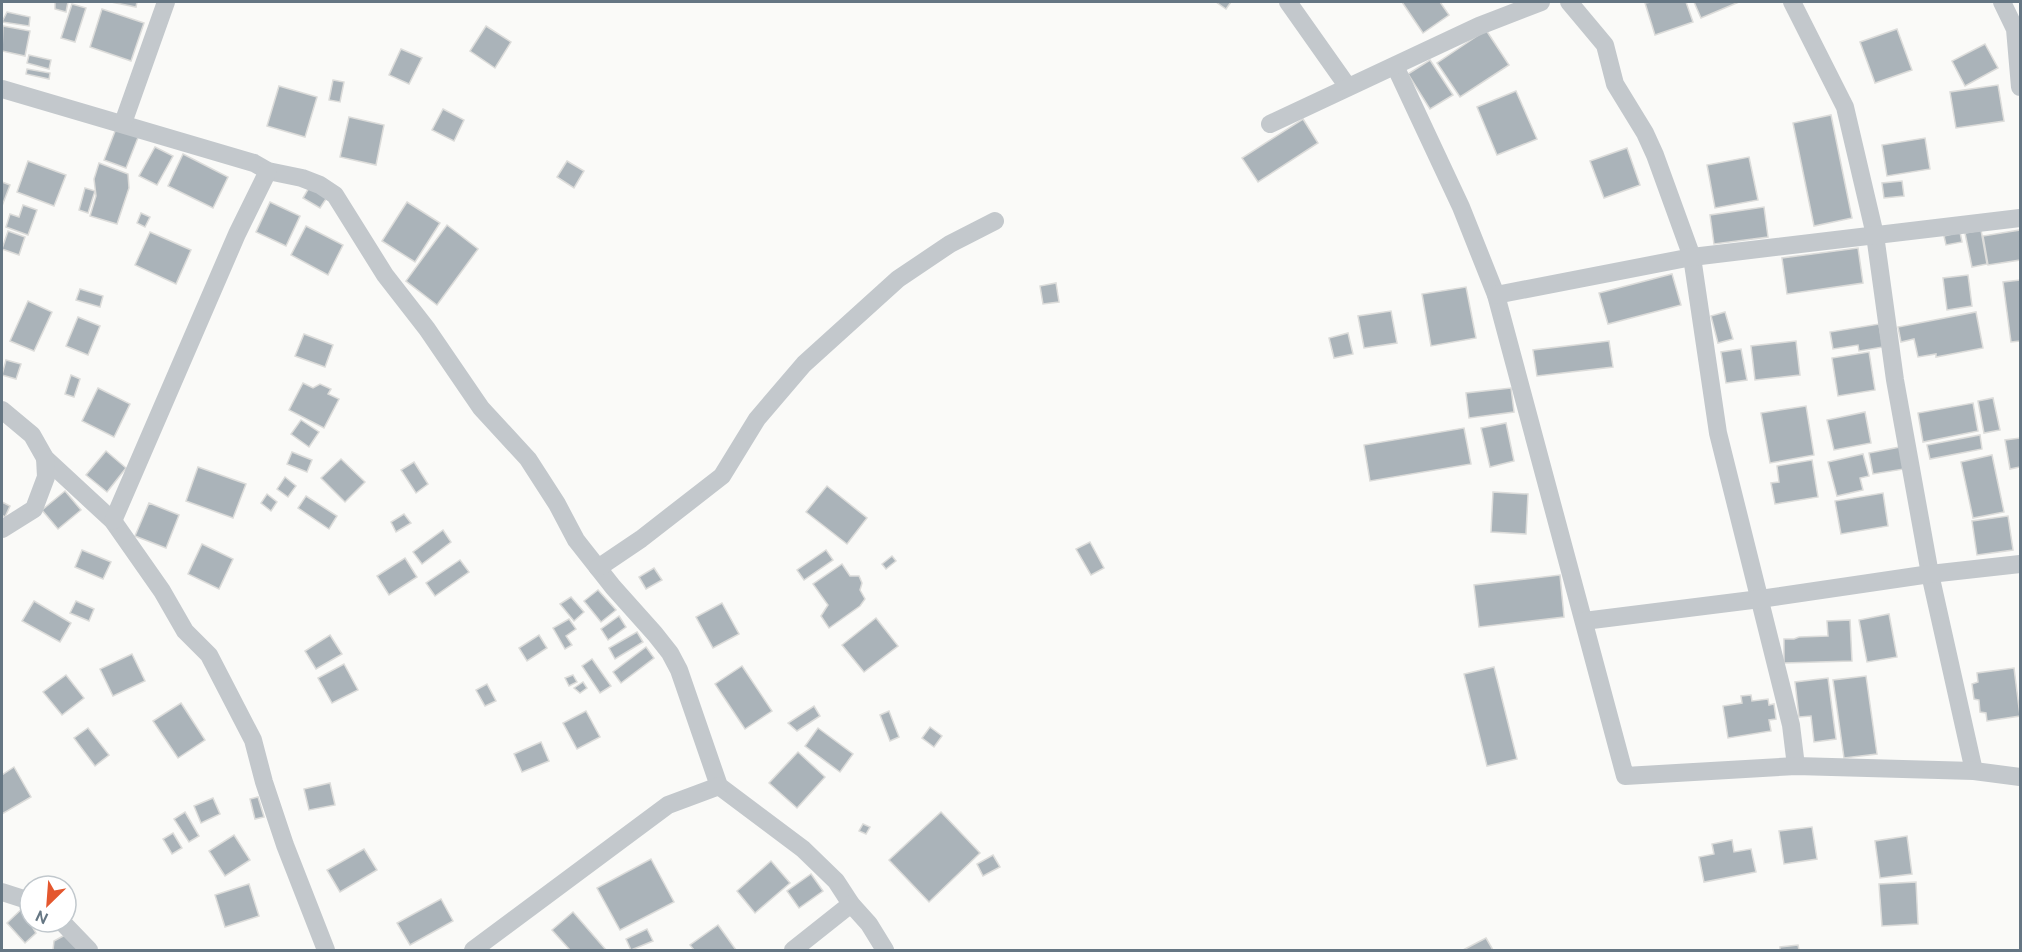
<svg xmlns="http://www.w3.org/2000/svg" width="2022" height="952" viewBox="0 0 2022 952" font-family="Ubuntu,sans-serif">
<rect width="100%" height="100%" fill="#fafaf8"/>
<!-- building -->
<g fill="#aab3b9" stroke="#dcdcda" stroke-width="1.5">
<path d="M 55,2 L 68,2 L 66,12 L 55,9 Z"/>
<path d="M 111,2 L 137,2 L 136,7 Z"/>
<path d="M 1216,2 L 1231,2 L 1226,9 Z"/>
<path d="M 1402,2 L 1440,2 L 1449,15 L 1423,33 Z"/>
<path d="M 1651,2 L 1686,2 L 1693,22 L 1655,35 L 1645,3 Z"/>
<path d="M 1694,2 L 1739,2 L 1701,18 Z"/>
<path d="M 72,4 L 86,8 L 75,42 L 61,38 Z"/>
<path d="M 102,9 L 144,23 L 131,61 L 90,47 Z"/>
<path d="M 7,12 L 30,17 L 29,26 L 2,22 Z"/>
<path d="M 3,26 L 30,31 L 25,56 L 2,51 Z"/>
<path d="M 486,26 L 511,42 L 495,68 L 470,51 Z"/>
<path d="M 1897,29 L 1912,70 L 1875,83 L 1860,42 Z"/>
<path d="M 1486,30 L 1509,65 L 1460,97 L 1437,63 Z"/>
<path d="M 1985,44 L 1998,68 L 1965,86 L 1952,61 Z"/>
<path d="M 401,49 L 422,58 L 409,84 L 389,75 Z"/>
<path d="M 29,55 L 51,60 L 49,69 L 27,63 Z"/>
<path d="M 1430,60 L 1453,95 L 1430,109 L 1408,74 Z"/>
<path d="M 27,69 L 50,73 L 49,79 L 26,74 Z"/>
<path d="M 333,80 L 344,82 L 340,102 L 329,100 Z"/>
<path d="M 1998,85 L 2004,121 L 1956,128 L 1950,92 Z"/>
<path d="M 279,86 L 317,97 L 305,137 L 267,126 Z"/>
<path d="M 1516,91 L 1537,139 L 1497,155 L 1477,107 Z"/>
<path d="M 443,109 L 464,120 L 454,141 L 432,130 Z"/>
<path d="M 1831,115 L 1852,218 L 1814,226 L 1793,123 Z"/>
<path d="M 349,117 L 384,125 L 376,165 L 340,157 Z"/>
<path d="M 1303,119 L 1318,143 L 1258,182 L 1242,158 Z"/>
<path d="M 117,126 L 139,135 L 126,168 L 104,160 Z"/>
<path d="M 1925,138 L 1930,169 L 1887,176 L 1882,145 Z"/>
<path d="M 155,147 L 173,156 L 157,185 L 139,176 Z"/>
<path d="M 1627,148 L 1640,185 L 1604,198 L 1590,161 Z"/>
<path d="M 183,154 L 228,177 L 213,208 L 168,186 Z"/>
<path d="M 1749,157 L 1758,200 L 1715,208 L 1707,165 Z"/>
<path d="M 28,161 L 66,175 L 54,206 L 17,192 Z"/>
<path d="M 567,161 L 584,171 L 574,188 L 557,177 Z"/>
<path d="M 99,163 L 128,174 L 129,188 L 117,224 L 90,216 L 96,196 L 94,179 Z"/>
<path d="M 1902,181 L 1904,196 L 1884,198 L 1882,183 Z"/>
<path d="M 2,182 L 10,185 L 2,206 Z"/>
<path d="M 310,186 L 328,196 L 320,208 L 303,198 Z"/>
<path d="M 85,188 L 95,191 L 88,213 L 79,210 Z"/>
<path d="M 270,202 L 300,216 L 286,246 L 256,232 Z"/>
<path d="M 407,202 L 440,223 L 415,262 L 382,241 Z"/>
<path d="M 23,205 L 37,210 L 28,235 L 6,227 L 10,214 L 19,217 Z"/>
<path d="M 1764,207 L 1768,237 L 1714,244 L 1710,215 Z"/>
<path d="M 141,213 L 150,217 L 145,227 L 137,223 Z"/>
<path d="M 447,225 L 478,249 L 437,305 L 406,281 Z"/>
<path d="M 306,226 L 343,245 L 328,275 L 291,255 Z"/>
<path d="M 1981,230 L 1987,264 L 1972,267 L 1965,233 Z"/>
<path d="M 2020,230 L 2020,260 L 1988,265 L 1983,236 Z"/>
<path d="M 8,231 L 25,237 L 19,255 L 2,249 Z"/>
<path d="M 150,232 L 191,250 L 176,284 L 135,265 Z"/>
<path d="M 1960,232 L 1962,242 L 1946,245 L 1944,236 Z"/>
<path d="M 1858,248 L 1863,283 L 1787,294 L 1782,258 Z"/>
<path d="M 1672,274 L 1681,305 L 1608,324 L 1599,293 Z"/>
<path d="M 1968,275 L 1972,306 L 1947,310 L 1943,278 Z"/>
<path d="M 2020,280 L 2020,341 L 2011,342 L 2003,282 Z"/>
<path d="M 1056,283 L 1059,302 L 1043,304 L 1040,286 Z"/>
<path d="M 1466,287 L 1476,338 L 1431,346 L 1422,294 Z"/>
<path d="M 80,289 L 103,296 L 100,307 L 76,300 Z"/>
<path d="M 28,301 L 52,312 L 34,351 L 10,341 Z"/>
<path d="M 1391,311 L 1397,343 L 1364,348 L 1358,316 Z"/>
<path d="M 1725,312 L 1733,339 L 1718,343 L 1711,316 Z"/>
<path d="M 1976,312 L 1983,348 L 1936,357 L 1936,354 L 1918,357 L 1914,339 L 1901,342 L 1898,327 Z"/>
<path d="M 78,317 L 100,326 L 88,355 L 66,346 Z"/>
<path d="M 1879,324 L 1883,347 L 1859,351 L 1858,345 L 1833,349 L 1830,332 Z"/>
<path d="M 1348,333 L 1353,354 L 1334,358 L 1329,338 Z"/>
<path d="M 304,334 L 333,345 L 325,367 L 295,356 Z"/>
<path d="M 1609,341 L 1613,367 L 1537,376 L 1533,350 Z"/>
<path d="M 1796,341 L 1800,375 L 1755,380 L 1751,346 Z"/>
<path d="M 1741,349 L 1747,380 L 1726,383 L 1721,352 Z"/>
<path d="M 1869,352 L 1875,390 L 1838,396 L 1832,358 Z"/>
<path d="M 6,360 L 21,364 L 16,379 L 2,375 Z"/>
<path d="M 71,375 L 80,379 L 74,397 L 65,394 Z"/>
<path d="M 303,383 L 313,388 L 320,384 L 331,389 L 328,394 L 339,399 L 324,428 L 289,410 Z"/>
<path d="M 98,388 L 130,404 L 114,437 L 82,421 Z"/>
<path d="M 1511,388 L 1514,412 L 1469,418 L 1466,393 Z"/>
<path d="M 1993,398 L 2000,430 L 1984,433 L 1978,401 Z"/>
<path d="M 1973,403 L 1978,431 L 1923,442 L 1918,413 Z"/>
<path d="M 1806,406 L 1814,455 L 1770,463 L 1761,413 Z"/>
<path d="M 1865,412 L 1871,443 L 1834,450 L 1827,420 Z"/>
<path d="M 301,420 L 319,432 L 309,447 L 291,434 Z"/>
<path d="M 1506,423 L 1514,461 L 1490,467 L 1481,428 Z"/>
<path d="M 1464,428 L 1471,464 L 1370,481 L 1364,445 Z"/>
<path d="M 1980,435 L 1982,449 L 1930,459 L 1927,445 Z"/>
<path d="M 2020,438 L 2020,467 L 2010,469 L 2005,440 Z"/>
<path d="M 1900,447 L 1904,469 L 1873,474 L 1869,453 Z"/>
<path d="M 106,451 L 126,468 L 107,492 L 86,475 Z"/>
<path d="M 292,452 L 312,460 L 307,472 L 287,464 Z"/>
<path d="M 1863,454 L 1869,476 L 1860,478 L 1863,490 L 1837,496 L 1828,462 Z"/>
<path d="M 1992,455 L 2004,512 L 1973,518 L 1961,462 Z"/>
<path d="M 341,459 L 365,482 L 345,502 L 321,478 Z"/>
<path d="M 1812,460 L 1818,497 L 1775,504 L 1771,483 L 1779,482 L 1777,466 Z"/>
<path d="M 414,462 L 428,484 L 416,493 L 401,470 Z"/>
<path d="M 198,467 L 246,484 L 233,518 L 186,501 Z"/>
<path d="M 285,477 L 296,486 L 288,497 L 277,489 Z"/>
<path d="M 827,486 L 867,518 L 847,544 L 806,512 Z"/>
<path d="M 65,491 L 81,510 L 58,529 L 42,510 Z"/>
<path d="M 1493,492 L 1528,494 L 1526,534 L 1491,532 Z"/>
<path d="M 1883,493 L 1888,526 L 1841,534 L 1835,501 Z"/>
<path d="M 267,494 L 277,502 L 271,511 L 261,503 Z"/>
<path d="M 306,496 L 337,516 L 329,529 L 298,508 Z"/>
<path d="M 2,502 L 10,506 L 5,517 L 2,515 Z"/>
<path d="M 149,503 L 179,515 L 166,548 L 135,536 Z"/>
<path d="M 404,514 L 411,523 L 396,532 L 391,522 Z"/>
<path d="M 2008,516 L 2013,550 L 1977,555 L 1972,521 Z"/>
<path d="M 443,530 L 451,542 L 422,564 L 413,552 Z"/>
<path d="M 1090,542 L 1104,568 L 1091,575 L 1076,549 Z"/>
<path d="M 202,544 L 233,559 L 219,589 L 188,574 Z"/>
<path d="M 82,550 L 111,562 L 103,579 L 75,567 Z"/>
<path d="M 826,550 L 833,560 L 804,580 L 797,570 Z"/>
<path d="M 892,556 L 896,561 L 886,569 L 882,564 Z"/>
<path d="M 405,558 L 417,577 L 389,595 L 377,576 Z"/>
<path d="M 460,560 L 469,572 L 435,596 L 426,583 Z"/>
<path d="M 842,564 L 850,576 L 859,576 L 862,583 L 860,590 L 865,599 L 860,606 L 829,628 L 821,616 L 828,605 L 813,584 Z"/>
<path d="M 654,568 L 662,580 L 646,589 L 639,577 Z"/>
<path d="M 1560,575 L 1564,617 L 1479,627 L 1474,585 Z"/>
<path d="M 598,590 L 616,610 L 601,622 L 584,601 Z"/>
<path d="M 571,597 L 584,612 L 574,621 L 560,604 Z"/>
<path d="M 34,601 L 71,623 L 60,642 L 22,621 Z"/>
<path d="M 76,601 L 94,609 L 89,621 L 70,613 Z"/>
<path d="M 722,603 L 739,634 L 713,648 L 696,617 Z"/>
<path d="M 1889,614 L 1897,657 L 1867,662 L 1859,620 Z"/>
<path d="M 619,616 L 626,627 L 608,640 L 601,629 Z"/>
<path d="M 876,618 L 898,646 L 864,672 L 842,645 Z"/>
<path d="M 569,619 L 576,629 L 566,636 L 572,645 L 565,649 L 553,628 Z"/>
<path d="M 1850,620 L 1852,661 L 1784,663 L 1784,639 L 1794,639 L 1799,637 L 1828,636 L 1827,621 Z"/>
<path d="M 637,632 L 643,642 L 615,659 L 609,648 Z"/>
<path d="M 330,635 L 342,654 L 316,669 L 305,651 Z"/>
<path d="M 539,635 L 547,648 L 527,661 L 519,648 Z"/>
<path d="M 646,647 L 654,658 L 621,683 L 613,672 Z"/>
<path d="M 132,654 L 145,681 L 113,696 L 100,669 Z"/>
<path d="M 592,659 L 611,686 L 600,693 L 582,666 Z"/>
<path d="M 344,664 L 358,690 L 332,703 L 318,678 Z"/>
<path d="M 742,666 L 772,711 L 745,729 L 715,684 Z"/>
<path d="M 1494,667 L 1517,759 L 1487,766 L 1464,674 Z"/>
<path d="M 2014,668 L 2020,716 L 1987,721 L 1986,713 L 1980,712 L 1979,700 L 1974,699 L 1972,684 L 1978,682 L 1977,673 Z"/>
<path d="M 66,675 L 84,698 L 62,715 L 43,692 Z"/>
<path d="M 573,675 L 577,682 L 569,686 L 565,678 Z"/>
<path d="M 1866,676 L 1877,754 L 1844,758 L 1833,680 Z"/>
<path d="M 1828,678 L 1836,739 L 1814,742 L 1811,716 L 1799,717 L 1795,682 Z"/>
<path d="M 583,682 L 587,688 L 580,693 L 574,688 Z"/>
<path d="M 487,684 L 496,701 L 485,706 L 476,690 Z"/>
<path d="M 1751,695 L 1752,701 L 1768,699 L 1769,705 L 1774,704 L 1776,719 L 1769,720 L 1771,731 L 1728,738 L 1723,706 L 1742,703 L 1741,696 Z"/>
<path d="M 181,703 L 205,740 L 178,758 L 153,721 Z"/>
<path d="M 814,706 L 820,716 L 797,731 L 788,723 Z"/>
<path d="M 586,711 L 600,737 L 577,749 L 563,723 Z"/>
<path d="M 889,711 L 899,737 L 890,741 L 880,715 Z"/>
<path d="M 930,727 L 942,736 L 934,747 L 922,738 Z"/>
<path d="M 88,728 L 109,755 L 95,766 L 74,738 Z"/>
<path d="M 818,728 L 853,754 L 840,772 L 805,746 Z"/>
<path d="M 541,742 L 549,761 L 522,772 L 514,754 Z"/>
<path d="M 798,752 L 825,777 L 797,808 L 769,783 Z"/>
<path d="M 14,767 L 31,797 L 2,814 L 2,775 Z"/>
<path d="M 330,783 L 335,805 L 309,810 L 304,789 Z"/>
<path d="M 258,797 L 264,817 L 255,819 L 250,799 Z"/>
<path d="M 213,798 L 220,814 L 201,823 L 194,806 Z"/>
<path d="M 185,812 L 199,836 L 189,842 L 174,819 Z"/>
<path d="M 941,812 L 980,853 L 929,902 L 889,860 Z"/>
<path d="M 863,824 L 870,827 L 866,834 L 859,831 Z"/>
<path d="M 1812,827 L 1817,859 L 1784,864 L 1779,831 Z"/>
<path d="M 173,833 L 182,848 L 172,854 L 163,839 Z"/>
<path d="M 234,835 L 250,860 L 225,876 L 209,851 Z"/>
<path d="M 1907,836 L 1912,874 L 1880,878 L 1875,841 Z"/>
<path d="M 1732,840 L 1734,852 L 1751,849 L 1756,872 L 1704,882 L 1699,857 L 1714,854 L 1712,844 Z"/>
<path d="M 364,849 L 377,870 L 340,892 L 327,870 Z"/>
<path d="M 993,855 L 1000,867 L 983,876 L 977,864 Z"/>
<path d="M 651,859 L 674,902 L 620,930 L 597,888 Z"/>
<path d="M 771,861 L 790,883 L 755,913 L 737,891 Z"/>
<path d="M 811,874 L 823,891 L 799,908 L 787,891 Z"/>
<path d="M 1916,882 L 1918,924 L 1882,926 L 1879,884 Z"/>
<path d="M 249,884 L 259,916 L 225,927 L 215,895 Z"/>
<path d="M 441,899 L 453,921 L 410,945 L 397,923 Z"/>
<path d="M 28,903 L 30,905 L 29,921 L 36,933 L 25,943 L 7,923 Z"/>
<path d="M 573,912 L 606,950 L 570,950 L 552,930 Z"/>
<path d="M 718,925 L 736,950 L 694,950 L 690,945 Z"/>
<path d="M 647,929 L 653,941 L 631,950 L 626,939 Z"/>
<path d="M 65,935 L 80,950 L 53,950 L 54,941 Z"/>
<path d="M 1486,938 L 1493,950 L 1463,950 Z"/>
<path d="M 1798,945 L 1799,950 L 1780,950 L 1780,947 Z"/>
</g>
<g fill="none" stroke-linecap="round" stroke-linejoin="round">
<!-- minor -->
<g stroke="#c3c8cc" stroke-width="18">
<path d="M 1288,2 L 1348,87"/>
<path d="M 1569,2 L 1605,45 L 1615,84 L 1645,133 L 1655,155 L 1692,257 L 1718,433 L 1791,725 L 1796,766"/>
<path d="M 1792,2 L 1845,107 L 1875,235 L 1895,380 L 1930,574 L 1974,771"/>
<path d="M 2002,2 L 2015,29 L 2020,87"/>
<path d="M 1395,66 L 1461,207 L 1496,295 L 1625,776 L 1796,766 L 1974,771 L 2020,777"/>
<path d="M 2,89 L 254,163 L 268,171 L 302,178 L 320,185 L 335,195 L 385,275 L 427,329 L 481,408 L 528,459 L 557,504 L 576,540 L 613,587 L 655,634 L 670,653 L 679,670 L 719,786 L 803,849 L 836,881 L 851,904 L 869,924 L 885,950"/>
<path d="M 123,123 L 166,2"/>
<path d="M 1270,124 L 1479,26 L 1541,2"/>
<path d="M 1496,295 L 1692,257 L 2020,218"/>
<path d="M 2,410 L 32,435 L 45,458 L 113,521 L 162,591 L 185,631 L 209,655 L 253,740 L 264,782 L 285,845 L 326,950"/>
<path d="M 113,521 L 237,234 L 268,171"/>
<path d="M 2,529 L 34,509 L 46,477 L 45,458"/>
<path d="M 598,568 L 641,539 L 722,476 L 757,419 L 804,364 L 898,279 L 950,244 L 995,221"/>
<path d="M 1584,621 L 1760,599 L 1930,574 L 2020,564"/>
<path d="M 2,892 L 30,901"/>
<path d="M 62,922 L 89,950"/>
<path d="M 473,950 L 668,805 L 719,786"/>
<path d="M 793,950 L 851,904"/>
</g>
</g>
<!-- border -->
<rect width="2022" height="952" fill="none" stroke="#657683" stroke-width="6"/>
<!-- north arrow -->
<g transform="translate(48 904) rotate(205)"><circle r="28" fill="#ffffff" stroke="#c1c8cd" stroke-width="1.5"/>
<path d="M0-4.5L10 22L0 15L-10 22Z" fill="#e4572e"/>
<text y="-9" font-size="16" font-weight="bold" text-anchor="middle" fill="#657683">N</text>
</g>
</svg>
